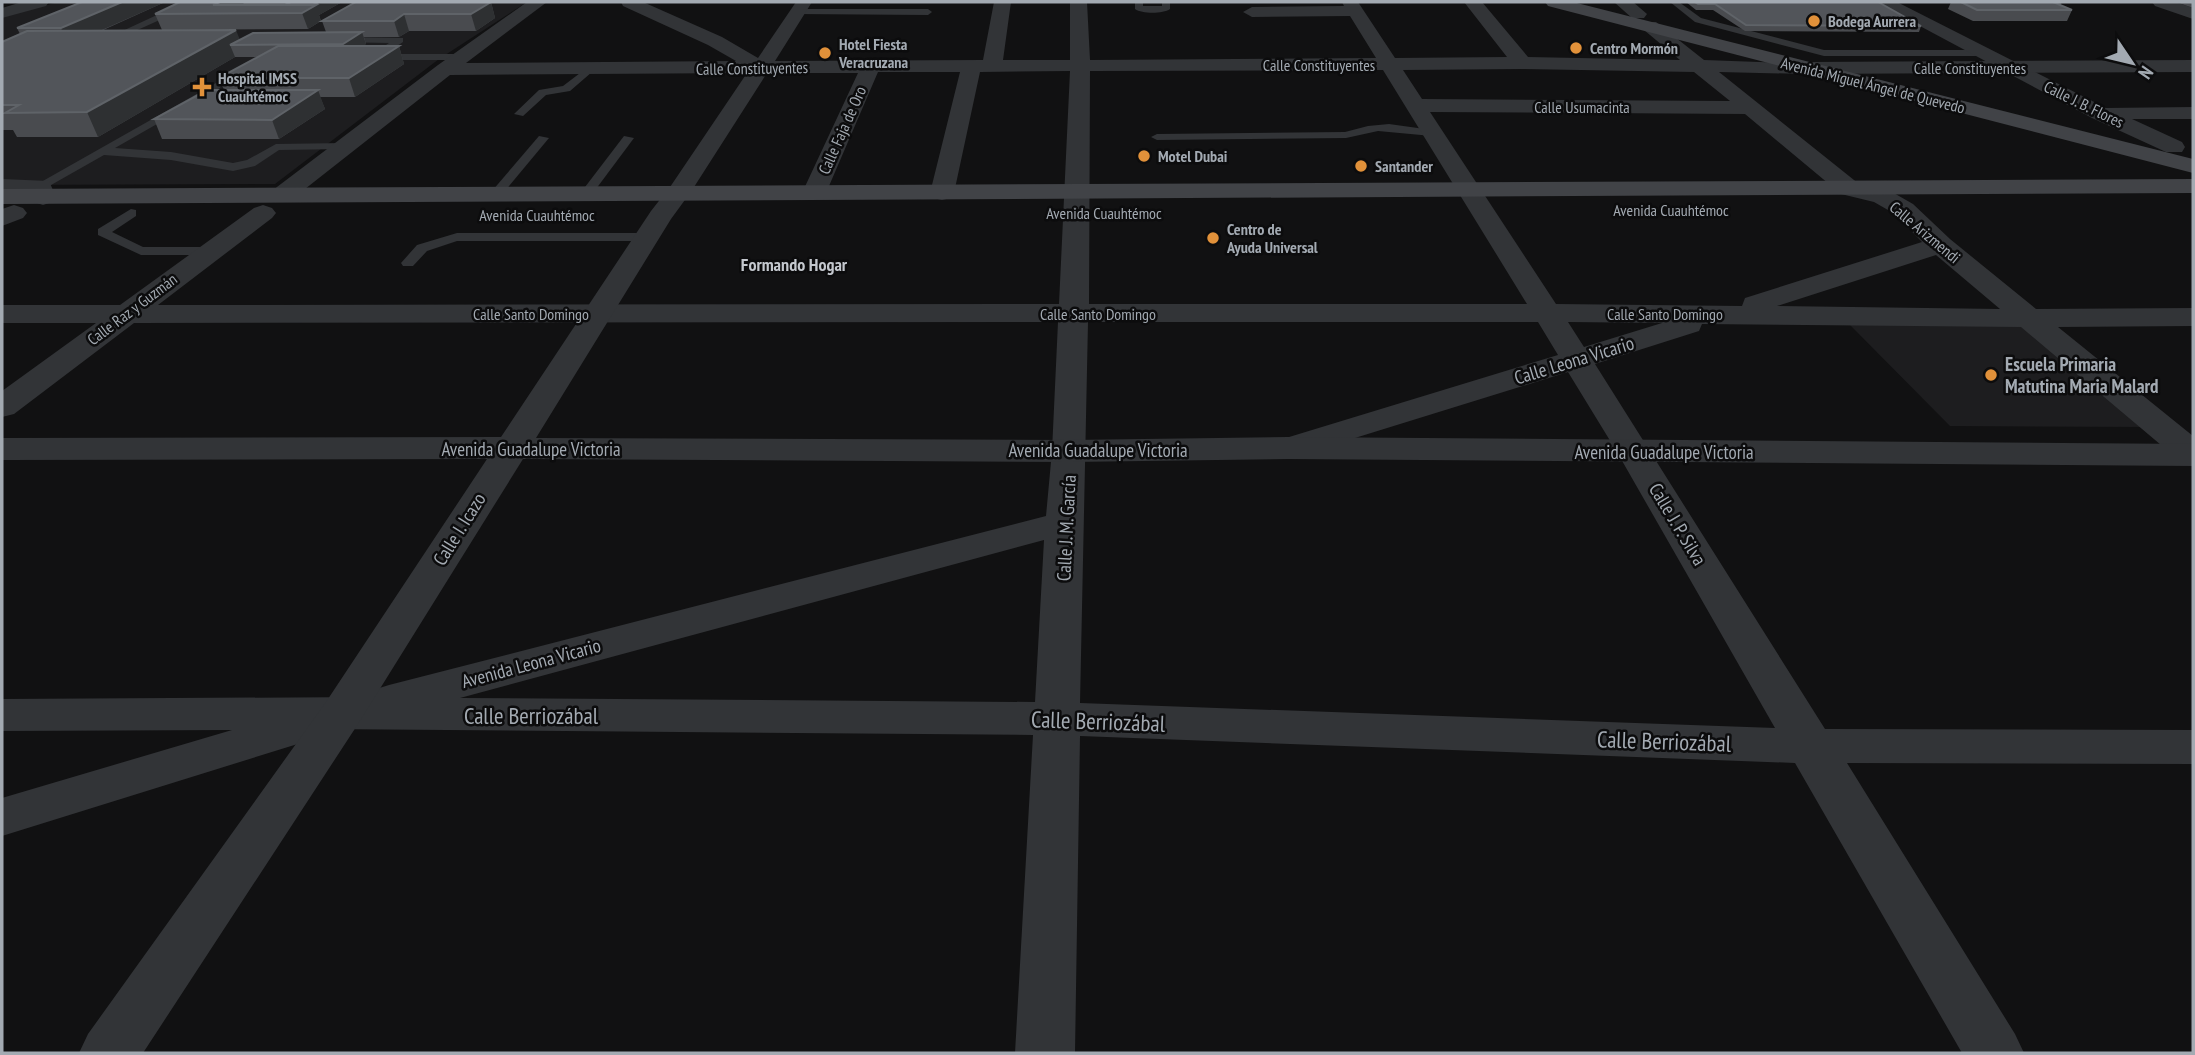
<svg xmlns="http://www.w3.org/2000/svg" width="2195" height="1055" viewBox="0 0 2195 1055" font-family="'PT Sans Narrow',sans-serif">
<rect width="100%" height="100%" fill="#111112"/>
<!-- built -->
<g fill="#1d1d1f">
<path d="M 38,2 L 47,5 L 58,2 L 527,2 L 439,59 L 275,184 L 2,185 L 2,13 Z"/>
<path d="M 1849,324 L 2020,324 L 2146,427 L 1950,426 Z"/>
</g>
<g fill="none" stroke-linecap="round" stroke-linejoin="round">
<!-- service -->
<g fill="#323437" fill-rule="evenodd">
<path d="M 1135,2 L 1143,2 L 1143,6 L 1162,6 L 1162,2 L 1170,2 L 1170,9 C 1163,14 1142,14 1135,9 Z"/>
<path d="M 1670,2 L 1679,2 L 1701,18 L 1824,50 L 1981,50 L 1986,53 L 1981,56 L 1824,56 L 1695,22 Z"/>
<path d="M 172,8 L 176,11 L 175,13 L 111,42 L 103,40 Z"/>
<path d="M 798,9 L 928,9 L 932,12 L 928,15 L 795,14 L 794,12 Z"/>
<path d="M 341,37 L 403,38 L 403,42 L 385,54 L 461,54 L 466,57 L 461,60 L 374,60 L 369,57 L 371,55 L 389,43 L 338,42 L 338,38 Z"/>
<path d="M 588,67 L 592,68 L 592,72 L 570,91 L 546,95 L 523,116 L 514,114 L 539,90 L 563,86 Z"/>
<path d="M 216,83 L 221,86 L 220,88 L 115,148 L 171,152 L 233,163 L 247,160 L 276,144 L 345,143 L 351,146 L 345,149 L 279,150 L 255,166 L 233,171 L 171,160 L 104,155 L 44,189 L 34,186 Z"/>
<path d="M 1389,124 L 1432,130 L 1438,133 L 1432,136 L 1378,131 L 1346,138 L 1157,140 L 1151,137 L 1157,134 L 1345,132 L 1368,126 Z"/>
<path d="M 539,136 L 549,138 L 500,197 L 492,197 L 492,191 Z"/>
<path d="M 624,136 L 634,138 L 590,197 L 582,197 L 582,191 Z"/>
<path d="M 131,209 L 136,210 L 136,216 L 112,232 L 143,247 L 211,247 L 218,251 L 211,255 L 141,255 L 98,235 L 98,229 Z"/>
<path d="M 457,233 L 647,233 L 654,237 L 647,241 L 457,241 L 427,251 L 413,266 L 403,266 L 401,263 L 417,245 Z"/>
</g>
<!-- minor -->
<g fill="#323437" fill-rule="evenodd">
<path d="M 22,2 L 49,2 L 46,6 L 2,18 L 2,8 Z"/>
<path d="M 527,2 L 547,2 L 466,63 L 736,61 L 708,45 L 623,6 L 621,2 L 643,2 L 722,37 L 758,58 L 796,2 L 812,2 L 775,61 L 983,60 L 994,2 L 1011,2 L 1003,60 L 1070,60 L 1070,2 L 1087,2 L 1090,60 L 1376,58 L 1350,16 L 1252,17 L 1243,12 L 1252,7 L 1344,6 L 1342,2 L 1358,2 L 1395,58 L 1507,57 L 1464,2 L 1482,2 L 1528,57 L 1680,60 L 1644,30 L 1641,26 L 1644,22 L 1656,22 L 1704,60 L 1812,64 L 1815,68 L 1812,72 L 1805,74 L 1719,72 L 1859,184 L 1892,192 L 1913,204 L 1950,239 L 2036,309 L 2193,308 L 2193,326 L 2058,327 L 2193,436 L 2193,464 L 2180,461 L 2021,327 L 1702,324 L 1699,331 L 1595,364 L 1825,729 L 2193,730 L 2193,764 L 1847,763 L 2015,1034 L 2024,1053 L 1962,1053 L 1795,763 L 1080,736 L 1075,1053 L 1015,1053 L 1033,735 L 322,729 L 317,738 L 2,836 L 2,798 L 232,730 L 2,731 L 2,699 L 369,697 L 373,690 L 389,685 L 1046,516 L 1052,451 L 1058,322 L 134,323 L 14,414 L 2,417 L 2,391 L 96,323 L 2,323 L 2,305 L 120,305 L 254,208 L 263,205 L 272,208 L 276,213 L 272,218 L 158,305 L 1059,304 L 1070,71 L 980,72 L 954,193 L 951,198 L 942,200 L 933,198 L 930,193 L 960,72 L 878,72 L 826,193 L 823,198 L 814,200 L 805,198 L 802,193 L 858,73 L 767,73 L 687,198 L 678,200 L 669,198 L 666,193 L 747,73 L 450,75 L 291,200 L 282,202 L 273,200 L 270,195 L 273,190 L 438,65 ZM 1522,69 L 1694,72 L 1730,101 L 1422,99 L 1403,70 ZM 1383,70 L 1527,304 L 1089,304 L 1090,71 ZM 1430,112 L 1745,114 L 1841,194 L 1874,202 L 1895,214 L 1922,242 L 1745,298 L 1742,306 L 1556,304 ZM 1936,255 L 2000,309 L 1777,306 ZM 1088,322 L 1538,322 L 1558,355 L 1276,441 L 1270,448 L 1276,455 L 1288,459 L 1300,455 L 1568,372 L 1617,452 L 1775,728 L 1080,703 ZM 1568,322 L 1662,323 L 1584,347 ZM 1044,540 L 1035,702 L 460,698 Z"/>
<path d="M 1875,2 L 1897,2 L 2106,108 L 2193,107 L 2193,119 L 2132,119 L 2182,142 L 2185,147 L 2182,152 L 2166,152 L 2092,118 Z"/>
<path d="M 2152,2 L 2176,2 L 2193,8 L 2193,19 L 2155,6 Z"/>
<path d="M 2,179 L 49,181 L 56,197 L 52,202 L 43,205 L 34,202 L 30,193 L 2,193 Z"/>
<path d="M 14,205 L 23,208 L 27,213 L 23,218 L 2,226 L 2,209 Z"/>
</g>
<!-- tertiary -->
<g fill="#323437" fill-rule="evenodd">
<path d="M 1614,2 L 1633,2 L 1647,14 L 1644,18 L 1632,18 Z"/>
<path d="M 2193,60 L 2193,72 L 1805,74 L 1798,72 L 1795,68 L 1798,64 L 1805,62 Z"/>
<path d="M 678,186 L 687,188 L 690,193 L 671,219 L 536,438 L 1070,440 L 1288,437 L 2193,444 L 2193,466 L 1288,459 L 1070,462 L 523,459 L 358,724 L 143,1053 L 79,1053 L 88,1034 L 326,702 L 487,459 L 2,460 L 2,438 L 501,437 L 651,211 L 669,188 Z"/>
</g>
<!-- secondary -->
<g fill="#414347" fill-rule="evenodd">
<path d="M 1545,2 L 1573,2 L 2193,159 L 2193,173 L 1548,6 Z"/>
<path d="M 2193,179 L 2193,193 L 2,204 L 2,189 Z"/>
</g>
</g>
<!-- wall -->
<g fill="#494b4f">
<path d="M 82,2 L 165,2 L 101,31 L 240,40 L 326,32 L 322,21 L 491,2 L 495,18 L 476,31 L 409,31 L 399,37 L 364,37 L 366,44 L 362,46 L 399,46 L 404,64 L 355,97 L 320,97 L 325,109 L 279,139 L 162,139 L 154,119 L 224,90 L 219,78 L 258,57 L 235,57 L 98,137 L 17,137 L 13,130 L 2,130 L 2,42 L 20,34 L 17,28 Z"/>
<path d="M 180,2 L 342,2 L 319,15 L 321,21 L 308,29 L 162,30 L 155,14 Z"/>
<path d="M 1686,2 L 1878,2 L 1921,26 L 1919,32 L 1745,31 L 1713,10 L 1696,10 Z"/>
<path d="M 1905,2 L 1940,2 L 1939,3 L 1908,3 Z"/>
<path d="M 1951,2 L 2062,2 L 2061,4 L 2059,4 L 2072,10 L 2067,21 L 1973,21 L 1948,9 Z"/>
<path d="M 2176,2 L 2193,2 L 2193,8 Z"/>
</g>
<!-- shaded-wall -->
<g fill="#2e3032">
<path d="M 122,2 L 165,2 L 68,45 L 61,28 Z"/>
<path d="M 220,2 L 243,2 L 245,8 L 213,5 Z"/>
<path d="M 319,2 L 342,2 L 319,15 L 321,21 L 308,29 L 302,13 Z"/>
<path d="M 491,2 L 495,18 L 476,31 L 471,14 Z"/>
<path d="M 404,14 L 409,31 L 399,37 L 394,21 Z"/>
<path d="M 236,30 L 242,45 L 230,45 L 235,57 L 98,137 L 87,112 Z"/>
<path d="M 362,32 L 366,44 L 347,56 L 343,44 Z"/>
<path d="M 399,46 L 404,64 L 355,97 L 349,78 Z"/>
<path d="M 318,90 L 325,109 L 279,139 L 272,120 Z"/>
</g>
<!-- building -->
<g fill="#52555a" stroke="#5f6368" stroke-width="2">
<path d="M 82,2 L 122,2 L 61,28 L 17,28 Z"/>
<path d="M 180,2 L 220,2 L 213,5 L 316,5 L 302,13 L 155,14 Z"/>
<path d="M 291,2 L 319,2 L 313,5 L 285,5 Z"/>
<path d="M 356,2 L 491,2 L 471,14 L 404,14 L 394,21 L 322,21 Z"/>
<path d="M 1695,2 L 1878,2 L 1921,26 L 1746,25 L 1715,4 L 1698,4 Z"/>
<path d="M 1961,2 L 2053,2 L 2072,10 L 1977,10 Z"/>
<path d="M 236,30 L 87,112 L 5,113 L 19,105 L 2,105 L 2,42 L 27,31 Z"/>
<path d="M 362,32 L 343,44 L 230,45 L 253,33 Z"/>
<path d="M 278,46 L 399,46 L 349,78 L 219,78 Z"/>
<path d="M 207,90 L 318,90 L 272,120 L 154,119 Z"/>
</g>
<!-- markers -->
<g fill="#e1913a" stroke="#0c0c0d" stroke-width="2.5">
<circle cx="1814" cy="21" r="7"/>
<circle cx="1576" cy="48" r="7"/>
<circle cx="825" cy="53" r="7"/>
<path d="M198.5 76.5h7v7h7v7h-7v7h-7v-7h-7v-7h7z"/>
<circle cx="1144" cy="156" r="7"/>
<circle cx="1361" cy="166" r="7"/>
<circle cx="1213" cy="238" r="7"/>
<circle cx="1991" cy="375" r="7"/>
</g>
<g text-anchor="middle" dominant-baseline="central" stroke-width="5" stroke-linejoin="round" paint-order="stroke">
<!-- far-poi labels -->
<g font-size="16" font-weight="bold" fill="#a3aab2" stroke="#0c0c0d" text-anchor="start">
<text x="1828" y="21">Bodega Aurrera</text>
<text x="839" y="44">Hotel Fiesta<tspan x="839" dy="18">Veracruzana</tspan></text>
<text x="1590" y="48">Centro Mormón</text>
<text x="218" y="78">Hospital IMSS<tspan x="218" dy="18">Cuauhtémoc</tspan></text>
<text x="1158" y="156">Motel Dubai</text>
<text x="1375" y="166">Santander</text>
<text x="1227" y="229">Centro de<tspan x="1227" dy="18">Ayuda Universal</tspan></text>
</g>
<!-- far-street labels -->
<g font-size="16" fill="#a3aab2" stroke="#0c0c0d">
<text x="1319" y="65">Calle Constituyentes</text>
<text transform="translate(752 68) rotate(-1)">Calle Constituyentes</text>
<text x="1970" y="68">Calle Constituyentes</text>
<text transform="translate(1873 85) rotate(14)">Avenida Miguel Ángel de Quevedo</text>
<text transform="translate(2084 104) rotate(26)">Calle J. B. Flores</text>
<text x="1582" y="107">Calle Usumacinta</text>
<text transform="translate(842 130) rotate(-66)">Calle Faja de Oro</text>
<text x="1671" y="210">Avenida Cuauhtémoc</text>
<text x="1104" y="213">Avenida Cuauhtémoc</text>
<text x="537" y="215">Avenida Cuauhtémoc</text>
<text transform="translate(1925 232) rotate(40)">Calle Arizmendi</text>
<text transform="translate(132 309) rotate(-37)">Calle Raz y Guzmán</text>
<text x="531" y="314">Calle Santo Domingo</text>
<text x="1098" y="314">Calle Santo Domingo</text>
<text x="1665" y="314">Calle Santo Domingo</text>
</g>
<!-- far-neighbourhood labels -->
<g font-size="18" font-weight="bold" fill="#c4c8ce" stroke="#0c0c0d">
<text x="794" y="264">Formando Hogar</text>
</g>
<!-- street labels -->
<g font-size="19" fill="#a3aab2" stroke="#0c0c0d">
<text transform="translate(1574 360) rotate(-17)">Calle Leona Vicario</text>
<text x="531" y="449">Avenida Guadalupe Victoria</text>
<text x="1098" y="450">Avenida Guadalupe Victoria</text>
<text x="1664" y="452">Avenida Guadalupe Victoria</text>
<text transform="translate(1678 524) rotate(59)">Calle J. P. Silva</text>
<text transform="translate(1066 528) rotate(-87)">Calle J. M. García</text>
<text transform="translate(459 529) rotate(-58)">Calle I. Icazo</text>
<text transform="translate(531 663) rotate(-15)">Avenida Leona Vicario</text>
</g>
<!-- poi labels -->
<g font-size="19" font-weight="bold" fill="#a3aab2" stroke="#0c0c0d" text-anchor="start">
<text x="2005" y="364">Escuela Primaria<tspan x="2005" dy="22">Matutina Maria Malard</tspan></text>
</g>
<!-- near-street labels -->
<g font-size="23" fill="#a3aab2" stroke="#0c0c0d">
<text x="531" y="715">Calle Berriozábal</text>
<text transform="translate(1098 721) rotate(2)">Calle Berriozábal</text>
<text transform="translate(1664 741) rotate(2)">Calle Berriozábal</text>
</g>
</g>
<!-- border -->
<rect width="2195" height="1055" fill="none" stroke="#a3aab2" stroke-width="7"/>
<!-- north arrow -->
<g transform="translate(2132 63) rotate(125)" stroke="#0c0c0d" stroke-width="5" paint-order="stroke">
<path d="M0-5L12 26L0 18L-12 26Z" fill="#a3aab2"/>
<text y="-10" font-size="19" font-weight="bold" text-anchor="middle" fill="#a3aab2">N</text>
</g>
</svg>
